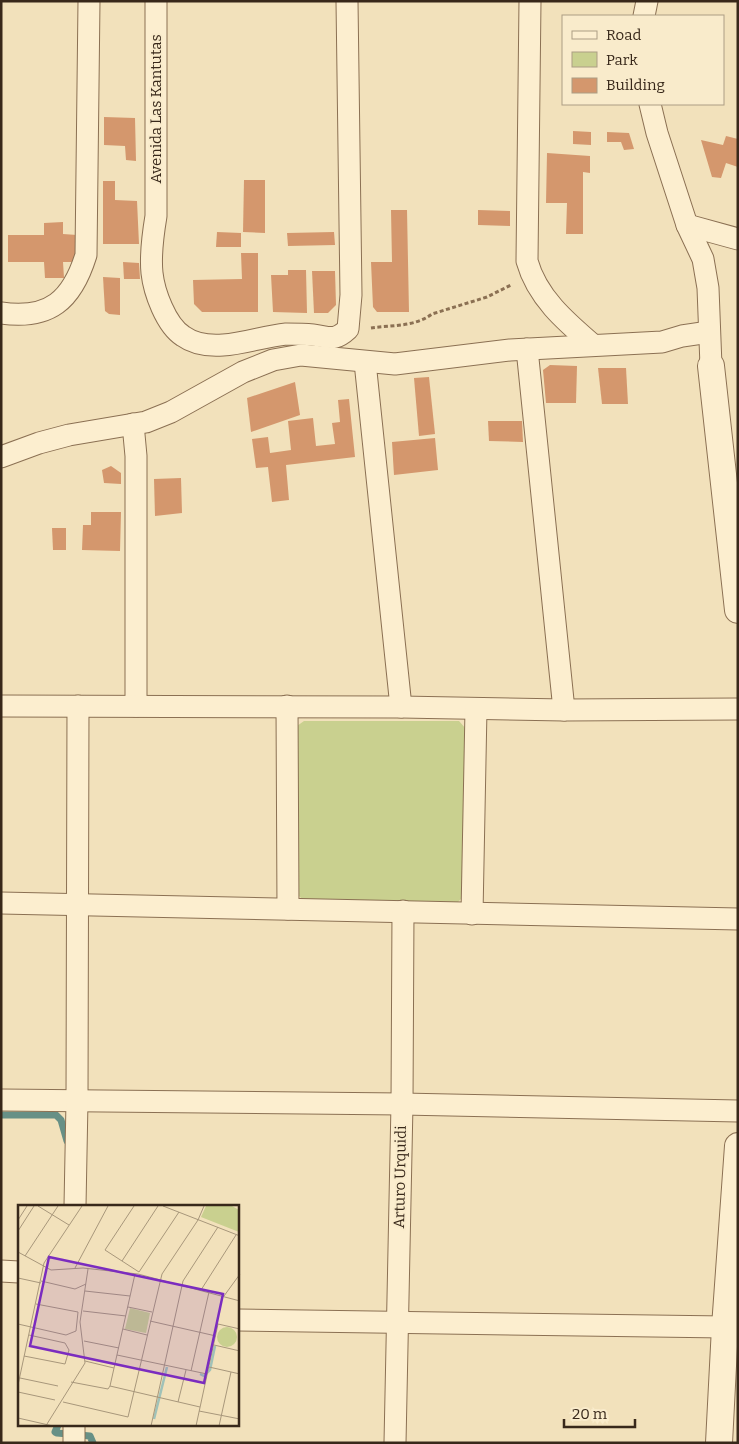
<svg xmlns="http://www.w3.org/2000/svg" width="739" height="1444" viewBox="0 0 739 1444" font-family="Bitter,serif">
<rect width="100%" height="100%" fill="#f2e1bb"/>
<!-- green -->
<path fill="#c9d08f" d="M 304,721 L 459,721 L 466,729 L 465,895 L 458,902 L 303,900 L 298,895 L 297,726 Z"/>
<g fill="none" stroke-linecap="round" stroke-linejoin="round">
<!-- stream -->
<g stroke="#679086" stroke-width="7">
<path d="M 1,1115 L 56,1115 L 61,1120 L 67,1141"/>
<path d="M 58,1425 L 55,1432 L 57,1433 L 90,1436 L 93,1443"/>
</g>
</g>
<!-- building -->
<g fill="#d4976d">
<path d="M 104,117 L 135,118 L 136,161 L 126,160 L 125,146 L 104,145 Z"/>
<path d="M 573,131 L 591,132 L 591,145 L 573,144 Z"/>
<path d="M 607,132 L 629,133 L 634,149 L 624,150 L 621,142 L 607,142 Z"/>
<path d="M 726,136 L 738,139 L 738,167 L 726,163 L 721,178 L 712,177 L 701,140 L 723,145 Z"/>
<path d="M 547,153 L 590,156 L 590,173 L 583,172 L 583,234 L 566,234 L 567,203 L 546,203 Z"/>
<path d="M 244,180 L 265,180 L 265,233 L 243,232 Z"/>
<path d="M 103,181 L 115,181 L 115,200 L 137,201 L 139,244 L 103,244 Z"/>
<path d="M 391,210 L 407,210 L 409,312 L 377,312 L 373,307 L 371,262 L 392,262 Z"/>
<path d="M 478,210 L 510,211 L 510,226 L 478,225 Z"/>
<path d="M 63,222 L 63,234 L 77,235 L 77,262 L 63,262 L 64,278 L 45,278 L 44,262 L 8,262 L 8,235 L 44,235 L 44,223 Z"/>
<path d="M 217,232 L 241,233 L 241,247 L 216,247 Z"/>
<path d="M 334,232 L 335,245 L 288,246 L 287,233 Z"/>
<path d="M 241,253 L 258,253 L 258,312 L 202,312 L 194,304 L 193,280 L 242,279 Z"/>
<path d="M 123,262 L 139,263 L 140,279 L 124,279 Z"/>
<path d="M 288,270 L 306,270 L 307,313 L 273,312 L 271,275 L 288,275 Z"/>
<path d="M 312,271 L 335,271 L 336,305 L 328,313 L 314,313 Z"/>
<path d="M 103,277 L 120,278 L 120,315 L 109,314 L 105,311 Z"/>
<path d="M 550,365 L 577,366 L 576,403 L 546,403 L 543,370 Z"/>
<path d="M 598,368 L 626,368 L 628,404 L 602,404 Z"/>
<path d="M 429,377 L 435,434 L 419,436 L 414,378 Z"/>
<path d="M 295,382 L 300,415 L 251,432 L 247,398 Z"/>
<path d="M 349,399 L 355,457 L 286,465 L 289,500 L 272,502 L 268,467 L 256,468 L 252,439 L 268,437 L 270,453 L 291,450 L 288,421 L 313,418 L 316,446 L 335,444 L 332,423 L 340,422 L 338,400 Z"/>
<path d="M 488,421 L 522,421 L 523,442 L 489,441 Z"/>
<path d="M 435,438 L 438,470 L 394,475 L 392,442 Z"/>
<path d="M 111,466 L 121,473 L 121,484 L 104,483 L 102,470 Z"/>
<path d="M 181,478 L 182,513 L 155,516 L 154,479 Z"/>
<path d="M 91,512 L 121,512 L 120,551 L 82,550 L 83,525 L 91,525 Z"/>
<path d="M 52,528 L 66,528 L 66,550 L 53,550 Z"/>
</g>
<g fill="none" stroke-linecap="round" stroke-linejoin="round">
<!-- minor casing -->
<g stroke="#8b7053" stroke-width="23">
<g id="minor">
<path d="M 156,1 L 156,216 C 153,234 150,254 152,273 C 154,292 166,325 183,336 C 194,344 209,346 223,345 C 244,344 265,336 286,334 C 295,334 304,334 313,335 C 330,337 334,342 348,329 L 351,295 L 347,1"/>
<path d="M 530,1 L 527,261 C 537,297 565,321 593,345"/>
<path d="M 644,16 L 647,1"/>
<path d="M 650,104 L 657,133 L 687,225 L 703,259 L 708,288 L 711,366"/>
<path d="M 687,225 L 738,239"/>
<path d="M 1,313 C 50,320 72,300 86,255 L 89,1"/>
<path d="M 527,349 L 564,710"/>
<path d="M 365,362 L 401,707"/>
<path d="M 133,424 L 136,456 L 136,706"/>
<path d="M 1,457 L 39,443 L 69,435 L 146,422 L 171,412 L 243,372 L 273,360 L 301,355 L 395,364 L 510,350 L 662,342 L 682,336 L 709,332"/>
<path d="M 1,706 L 401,707 L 564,710 L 738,709"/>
<path d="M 287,706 L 288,909"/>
<path d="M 1,903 L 738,919"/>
<path d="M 472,914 L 476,709"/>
<path d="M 1,1100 L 402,1104 L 738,1111"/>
<path d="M 75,1206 L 77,1101 L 78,706"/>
<path d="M 1,1271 L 19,1272"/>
<path d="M 238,1320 L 725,1327"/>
<path d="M 74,1425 L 74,1443"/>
<path d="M 395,1443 L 402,1104 L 403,911"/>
</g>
</g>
<!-- tertiary casing -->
<g stroke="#8b7053" stroke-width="28">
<g id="tertiary">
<path d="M 711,366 L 738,610"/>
<path d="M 719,1443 L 725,1327 L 738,1146"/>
</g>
</g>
<!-- path -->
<path stroke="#8b7053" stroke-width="3" stroke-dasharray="4 2.5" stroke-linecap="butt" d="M 371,328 C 391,325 415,327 432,314 L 487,297 L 511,285"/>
<!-- minor -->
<use href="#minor" stroke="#fceecf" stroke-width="21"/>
<!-- tertiary -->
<use href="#tertiary" stroke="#fceecf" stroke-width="26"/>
</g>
<g text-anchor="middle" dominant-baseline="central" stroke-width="4" stroke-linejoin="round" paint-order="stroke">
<!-- street labels -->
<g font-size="15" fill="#38281a" stroke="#f9ebcb">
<text transform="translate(156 109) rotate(-90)">Avenida Las Kantutas</text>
<text transform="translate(400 1177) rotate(-89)">Arturo Urquidi</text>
</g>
</g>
<!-- overview -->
<g transform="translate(18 1205)">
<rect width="221" height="221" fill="#f2e1bb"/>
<path d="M 188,1 L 214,1 L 221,5 L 221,27 L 183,12 ZM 112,103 L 132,108 L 128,128 L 107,124 ZM199 132a10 10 0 1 1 20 0a10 10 0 1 1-20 0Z" fill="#c9d08f"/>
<path fill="none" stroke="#a0c2b8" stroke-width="2.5" d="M 182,169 L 186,171 L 192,165 L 197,141M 136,214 L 149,162"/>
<path fill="none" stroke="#a8977b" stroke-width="1" d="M 20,1 L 51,20M 116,1 L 87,45 L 121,67M 145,1 L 222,31M 0,15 L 9,1M 0,26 L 16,1M 0,47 L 33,65 L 65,63 L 120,69 L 222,96M 7,51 L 40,1M 104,56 L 140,1M 57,63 L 90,1M 121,67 L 161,7M 0,73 L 23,78M 23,76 L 57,84 L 68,79M 183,85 L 218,30M 67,86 L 112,91M 206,91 L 222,69M 110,102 L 134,107M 65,106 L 108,111M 132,116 L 198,131M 0,119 L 48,130 L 58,126 L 60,107 L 18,99M 105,124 L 129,130M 66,136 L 101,143M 196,140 L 222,146M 99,150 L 189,169M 6,151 L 47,159 L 51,145 L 47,138 L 11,130M 67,156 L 96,163M 191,162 L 222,169M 173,166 L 191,87M 2,173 L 40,181M 53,177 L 90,184 L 92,181 L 182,202M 0,180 L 26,58 L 64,1M 92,181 L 117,69M 0,187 L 37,195M 45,197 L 110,212 L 144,69 L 180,15 L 186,1M 160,197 L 168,165M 181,206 L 222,214M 0,213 L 35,221M 29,219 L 67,158 L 62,117 L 70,64M 133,221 L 165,76 L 200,22M 178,221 L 200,119 L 222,124M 201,221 L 213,167"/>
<path fill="#7b2cbf" fill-opacity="0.15" stroke="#7b2cbf" stroke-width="2.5" d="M 31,52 L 205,89 L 186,178 L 12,141 Z"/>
<rect width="221" height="221" fill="none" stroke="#38281a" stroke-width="2.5"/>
</g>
<!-- border -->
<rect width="739" height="1444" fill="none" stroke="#38281a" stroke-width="5"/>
<!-- legend -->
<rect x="562" y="15" width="162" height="90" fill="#f9ebcb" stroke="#ac9d84"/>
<rect x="572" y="31" width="25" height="8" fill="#fceecf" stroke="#ac9d84"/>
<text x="606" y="40" font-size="15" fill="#38281a">Road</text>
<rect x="572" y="52" width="25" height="15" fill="#c9d08f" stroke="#ac9d84"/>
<text x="606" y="65" font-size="15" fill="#38281a">Park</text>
<rect x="572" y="78" width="25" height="15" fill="#d4976d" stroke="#ac9d84"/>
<text x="606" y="90" font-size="15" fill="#38281a">Building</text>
<!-- scale -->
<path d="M564 1419v8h71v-8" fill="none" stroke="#38281a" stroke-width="2.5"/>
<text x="572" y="1419" font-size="15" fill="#38281a" stroke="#f9ebcb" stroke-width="4" paint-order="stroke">20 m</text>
</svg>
